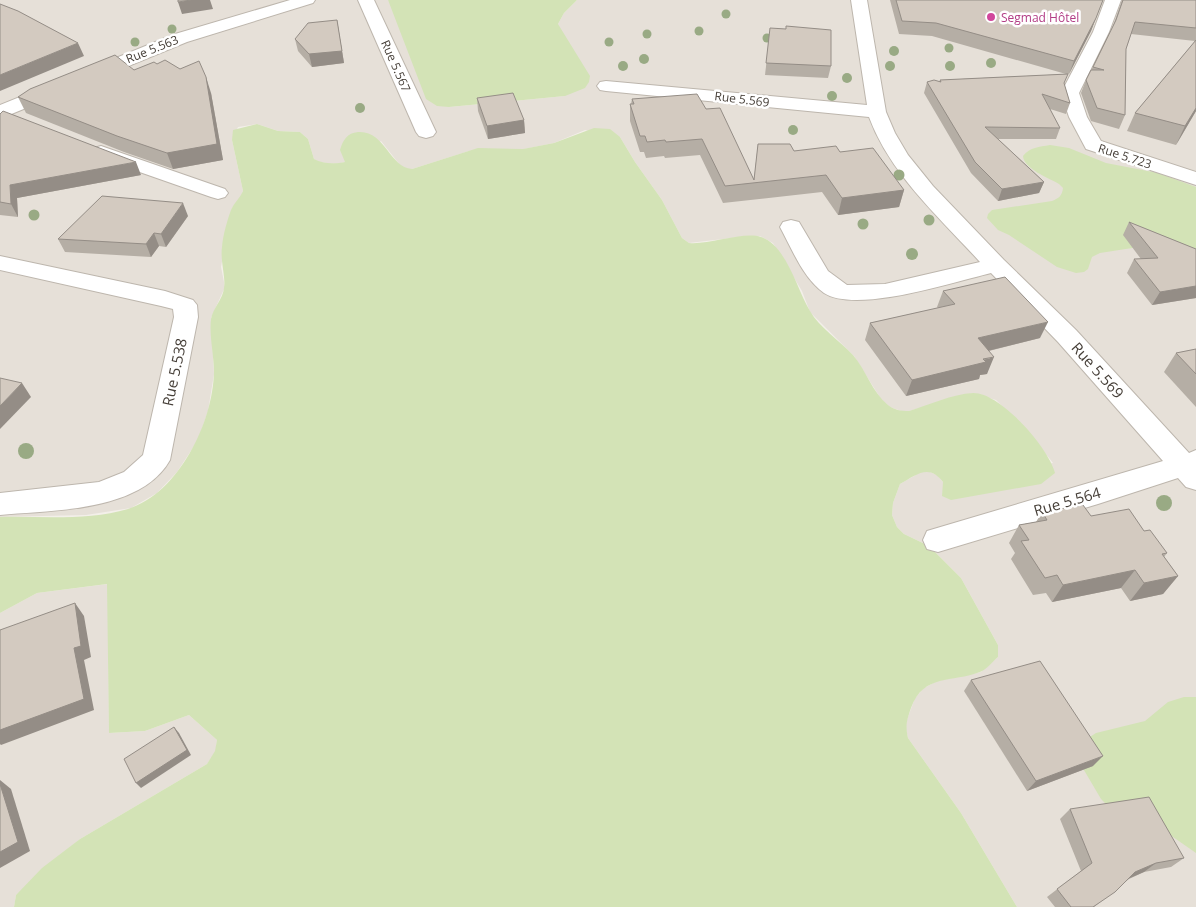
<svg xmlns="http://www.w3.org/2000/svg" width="1196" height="907" viewBox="0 0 1196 907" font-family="'Open Sans',sans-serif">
<rect width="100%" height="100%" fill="#f3efe9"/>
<!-- residential -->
<g fill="#e6e0d8">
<path d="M 0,0 L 388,0 L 449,107 L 565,96 L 558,24 L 564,13 L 577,0 L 1196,0 L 1196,907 L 1017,907 L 961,813 L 908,738 L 905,725 L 915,698 L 924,688 L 937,681 L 981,672 L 998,657 L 998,645 L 961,578 L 929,546 L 904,534 L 897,527 L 892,515 L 893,503 L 900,484 L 921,472 L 930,472 L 937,475 L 943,482 L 1053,463 L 1030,434 L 996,400 L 973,393 L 909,411 L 901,411 L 890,407 L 881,399 L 854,356 L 810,312 L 802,291 L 773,243 L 760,236 L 749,236 L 689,243 L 682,238 L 662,200 L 635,162 L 620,137 L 585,130 L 554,143 L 524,149 L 469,151 L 412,169 L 405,169 L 400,165 L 381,141 L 345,162 L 336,164 L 319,162 L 314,159 L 308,139 L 300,132 L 278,131 L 257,124 L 238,127 L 232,140 L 243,191 L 241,197 L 232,208 L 221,267 L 225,287 L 211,318 L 214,374 L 208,411 L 198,440 L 177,472 L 157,493 L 131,508 L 86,515 L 0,517 Z"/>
<path d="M 108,584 L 109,733 L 145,731 L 189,715 L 217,740 L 216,751 L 207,764 L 80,839 L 16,895 L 14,907 L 0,907 L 0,613 L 37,593 Z"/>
</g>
<!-- green -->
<g fill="#d3e3b6">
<path d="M 388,0 L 577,0 L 564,13 L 558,24 L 590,76 L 589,82 L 585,88 L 565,96 L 449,107 L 437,106 L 426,99 Z"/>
<path d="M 257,124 L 278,131 L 300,132 L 308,139 L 314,159 C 323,164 335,164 345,162 L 340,150 C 343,140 347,133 358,132 C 385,130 389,167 412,169 L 478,148 L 523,149 L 554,143 L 594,128 L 610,129 L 620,137 L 635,162 L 662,200 L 682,238 L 689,243 C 709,245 744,231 761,237 C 787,246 797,290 810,311 C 819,327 840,341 853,355 C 866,370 872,392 888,405 C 894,410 901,411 909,411 C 929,405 952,394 973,393 C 1000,392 1049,448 1055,473 L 1041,484 L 951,500 L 942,496 L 943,482 C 929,463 916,475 900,484 L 893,503 L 892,515 L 897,527 L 904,534 L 929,546 L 961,578 L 998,645 L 998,657 C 992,662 986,670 980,672 C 952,683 924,673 911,708 C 907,720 905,725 908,738 L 961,813 L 1017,907 L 14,907 L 16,895 L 42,868 L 80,839 L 207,764 L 215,751 L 217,740 L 189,715 L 145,731 L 109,733 L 107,584 L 37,593 L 0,613 L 0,517 C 41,516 88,521 128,509 C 179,493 213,422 214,372 C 214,355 209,336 211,319 C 213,308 223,299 224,288 C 226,278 220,260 222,247 C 223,235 227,221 231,210 C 234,203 240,198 243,191 L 232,140 L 233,130 Z"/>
<path d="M 1050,145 L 1069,148 L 1106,163 L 1158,173 L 1196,187 L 1196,257 L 1158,244 L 1100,253 L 1092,257 L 1088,269 L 1084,272 L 1076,273 L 1057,267 L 1009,235 L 998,230 L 987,218 L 988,214 L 992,210 L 1052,201 C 1059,198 1062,196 1063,188 L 1059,184 C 1049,178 1024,169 1023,156 C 1030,147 1039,147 1050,145 Z"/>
<path d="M 1184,697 L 1196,697 L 1196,853 L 1163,830 L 1114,812 L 1101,799 L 1081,765 L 1085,740 L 1096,733 L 1145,721 L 1168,702 Z"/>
</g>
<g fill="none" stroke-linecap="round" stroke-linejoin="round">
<!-- minor casing -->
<g stroke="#bdb6ad" stroke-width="2">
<g id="minor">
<path d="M 290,0 L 315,0 L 313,3 L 187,42 L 9,115 L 0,116 L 0,105 L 175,34 Z"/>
<path d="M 358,0 L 374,0 L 436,132 L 433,136 L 426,138 L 419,136 L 416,132 Z"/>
<path d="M 851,0 L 867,0 L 886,112 L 895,133 L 908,155 L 933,186 L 1004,260 L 1076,330 L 1189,453 L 1196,450 L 1196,490 L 1186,487 L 1178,478 L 1098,504 L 938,552 L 927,549 L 923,540 L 927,531 L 1163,461 L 1058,342 L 991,273 C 954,282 856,314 824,293 C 803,278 792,249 780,227 L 783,222 L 791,220 L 799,222 L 828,271 L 847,285 L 885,284 L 980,262 C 940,218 890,174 869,117 L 606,91 L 600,90 L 597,86 L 600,82 L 606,81 L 867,105 Z"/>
<path d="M 1105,0 L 1121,0 L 1109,32 L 1079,93 L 1087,117 L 1101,141 L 1196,172 L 1196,185 L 1086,149 L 1069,117 L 1061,93 L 1093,32 Z"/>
<path d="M 101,146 L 225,189 L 228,193 L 225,197 L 218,199 L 211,197 L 94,156 L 91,152 L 94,148 Z"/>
<path d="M 0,256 L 165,291 L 193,300 L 197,305 L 198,317 L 170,460 C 141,512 52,510 0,515 L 0,493 L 99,482 L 124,472 L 143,455 L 174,317 L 173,309 L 161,306 L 0,270 Z"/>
</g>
</g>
<!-- minor -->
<use href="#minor" fill="#fff" fill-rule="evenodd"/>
</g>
<!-- trees -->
<g fill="#99aa84">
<circle cx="726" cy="14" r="4.5"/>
<circle cx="172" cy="29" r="4.5"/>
<circle cx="699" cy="31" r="4.5"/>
<circle cx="647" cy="34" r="4.5"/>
<circle cx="767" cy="38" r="4.5"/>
<circle cx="135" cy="42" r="4.5"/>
<circle cx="609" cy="42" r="4.5"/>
<circle cx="949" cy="48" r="4.5"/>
<circle cx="894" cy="51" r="5"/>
<circle cx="644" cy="59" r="5"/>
<circle cx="991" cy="63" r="5"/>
<circle cx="623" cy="66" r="5"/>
<circle cx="890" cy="66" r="5"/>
<circle cx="950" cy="66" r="5"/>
<circle cx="847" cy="78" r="5"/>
<circle cx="832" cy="96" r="5"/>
<circle cx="360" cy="108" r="5"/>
<circle cx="793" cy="130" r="5"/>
<circle cx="899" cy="175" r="5.5"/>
<circle cx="34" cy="215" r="5.5"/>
<circle cx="929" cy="220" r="5.5"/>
<circle cx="863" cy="224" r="5.5"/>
<circle cx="912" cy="254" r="6"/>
<circle cx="26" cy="451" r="8"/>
<circle cx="1164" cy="503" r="8"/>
</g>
<!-- wall -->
<g fill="#b5aea5">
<path d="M 890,0 L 1103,0 L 1091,31 L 1069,74 L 1067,74 L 1064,83 L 1070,103 L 1066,114 L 1050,109 L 1060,128 L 1056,139 L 998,139 L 1044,182 L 1039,193 L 998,201 L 971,173 L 924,93 L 927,82 L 940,81 L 940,80 L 1066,74 L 932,36 L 899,34 Z"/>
<path d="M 1122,0 L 1196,0 L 1196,111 L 1176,145 L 1127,131 L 1135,113 L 1195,41 L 1131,34 L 1126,49 L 1125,115 L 1119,129 L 1091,121 L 1081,93 L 1086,80 L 1113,26 Z"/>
<path d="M 337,20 L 344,63 L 312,67 L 298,51 L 295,39 Z"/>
<path d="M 786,29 L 831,66 L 828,78 L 765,75 L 769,40 Z"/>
<path d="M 211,93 L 223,160 L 173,169 L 124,152 L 26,113 L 18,97 Z"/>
<path d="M 477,98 L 524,120 L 525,133 L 488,139 L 478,111 Z"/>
<path d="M 632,99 L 706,109 L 754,179 L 758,144 L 794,151 L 840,152 L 904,190 L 899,207 L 838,215 L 822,192 L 723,203 L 700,155 L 665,158 L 664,156 L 646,158 L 644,152 L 640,152 L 630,121 L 630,104 L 631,104 Z"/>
<path d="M 0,114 L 141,175 L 17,198 L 18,217 L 0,215 Z"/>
<path d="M 188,216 L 166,247 L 159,246 L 151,257 L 65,252 L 58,239 Z"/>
<path d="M 1129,222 L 1196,249 L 1196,298 L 1152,305 L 1127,273 L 1134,259 L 1141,259 L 1123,235 Z"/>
<path d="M 943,291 L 1040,338 L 989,351 L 987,374 L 980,375 L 979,379 L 906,396 L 865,340 L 870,323 L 938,308 L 937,307 Z"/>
<path d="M 1196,349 L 1196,407 L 1164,372 L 1176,353 Z"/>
<path d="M 1042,512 L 1091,516 L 1144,531 L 1167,553 L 1164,557 L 1178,576 L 1163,594 L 1130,601 L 1121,588 L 1052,602 L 1046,593 L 1033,595 L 1011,559 L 1015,553 L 1009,543 L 1019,525 L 1036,522 Z"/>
<path d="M 971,680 L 1093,766 L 1027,791 L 964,691 Z"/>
<path d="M 1070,809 L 1184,858 L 1171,867 L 1144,872 L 1129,879 L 1094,907 L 1055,907 L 1047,897 L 1081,871 L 1060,819 Z"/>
</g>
<!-- shaded-wall -->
<g fill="#948d86">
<path d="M 191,0 L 210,0 L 213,9 L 182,14 L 178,2 Z"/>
<path d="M 1096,18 L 1091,31 L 1069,74 L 1074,61 Z"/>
<path d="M 337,20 L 344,63 L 312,67 L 309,54 Z"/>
<path d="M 78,43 L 84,56 L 0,91 L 0,75 Z"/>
<path d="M 206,77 L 211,93 L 223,160 L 173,169 L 167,153 Z"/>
<path d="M 1196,108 L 1196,111 L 1176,145 L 1185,126 Z"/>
<path d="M 524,120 L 525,133 L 488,139 L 487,126 Z"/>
<path d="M 136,162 L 141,175 L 17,198 L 18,217 L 11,204 L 10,185 Z"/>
<path d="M 1044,182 L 1039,193 L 998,201 L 1002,189 Z"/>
<path d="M 904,190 L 899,207 L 838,215 L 842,198 Z"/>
<path d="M 183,203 L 188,216 L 166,247 L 161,234 Z"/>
<path d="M 154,233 L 159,246 L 151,257 L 146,244 Z"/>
<path d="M 1196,286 L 1196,298 L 1152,305 L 1160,292 Z"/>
<path d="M 1048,322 L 1040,338 L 971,355 L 978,338 Z"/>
<path d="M 994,357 L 987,374 L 980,375 L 979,379 L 906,396 L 912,380 Z"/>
<path d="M 22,383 L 31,397 L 0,429 L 0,406 Z"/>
<path d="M 1135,570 L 1121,588 L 1052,602 L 1063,585 Z"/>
<path d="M 1178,576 L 1163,594 L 1130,601 L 1144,583 Z"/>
<path d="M 75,603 L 84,616 L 91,657 L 84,660 L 94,710 L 1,745 L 0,744 L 0,730 L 74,648 Z"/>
<path d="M 174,727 L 179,733 L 191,755 L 141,788 L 136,783 Z"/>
<path d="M 1103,756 L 1093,766 L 1027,791 L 1036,781 Z"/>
<path d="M 0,780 L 11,789 L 30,851 L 0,868 Z"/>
<path d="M 1156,863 L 1144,872 L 1123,881 L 1135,872 Z"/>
</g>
<!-- building -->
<g fill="#d3cac0" stroke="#948d86">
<path d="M 178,0 L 191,0 L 178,2 Z"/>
<path d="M 896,0 L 1103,0 L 1096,18 L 1074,61 L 936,23 L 902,21 Z"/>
<path d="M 1123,0 L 1196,0 L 1196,28 L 1135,22 L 1126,49 L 1125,115 L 1097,108 L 1086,80 L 1091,70 L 1104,70 L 1093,67 L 1116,20 Z"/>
<path d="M 0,4 L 18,11 L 78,43 L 0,75 Z"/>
<path d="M 337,20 L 342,51 L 309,54 L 295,39 L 308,23 Z"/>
<path d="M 786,26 L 831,30 L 831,66 L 766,63 L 770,28 L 786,29 Z"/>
<path d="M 1196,40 L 1196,108 L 1185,126 L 1135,113 Z"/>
<path d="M 115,55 L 134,70 L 154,62 L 157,64 L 165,60 L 180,69 L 199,61 L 206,77 L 217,144 L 167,153 L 117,136 L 18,97 L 30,89 Z"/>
<path d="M 1068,74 L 1064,83 L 1070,103 L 1042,94 L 1060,128 L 985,127 L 1044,182 L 1002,189 L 975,162 L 927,82 L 934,80 L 941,82 L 940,80 Z"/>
<path d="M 513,93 L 524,120 L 487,126 L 477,98 Z"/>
<path d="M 697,94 L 706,109 L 720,108 L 754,180 L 758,144 L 790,144 L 794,151 L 836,146 L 840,152 L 873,148 L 904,190 L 842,198 L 826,175 L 725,186 L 702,139 L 666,142 L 665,140 L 647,142 L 645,136 L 640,136 L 630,104 L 634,104 L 632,99 Z"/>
<path d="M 3,111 L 136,162 L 10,185 L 11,204 L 0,202 L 0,114 Z"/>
<path d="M 102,196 L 183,203 L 161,234 L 154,233 L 146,244 L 58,239 Z"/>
<path d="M 1129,222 L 1196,249 L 1196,286 L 1160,292 L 1134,259 L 1158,258 Z"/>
<path d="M 1005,277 L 1048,322 L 978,338 L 994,357 L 983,359 L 986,362 L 912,380 L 870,323 L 955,304 L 943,291 Z"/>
<path d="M 1196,349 L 1196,374 L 1176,353 Z"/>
<path d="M 0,378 L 22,383 L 0,406 Z"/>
<path d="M 1083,505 L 1091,516 L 1129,509 L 1144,531 L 1150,530 L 1167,553 L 1162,554 L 1178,576 L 1144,583 L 1135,570 L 1063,585 L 1057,575 L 1045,578 L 1021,541 L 1029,540 L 1019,525 L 1047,520 L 1042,512 Z"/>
<path d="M 75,603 L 81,646 L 74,648 L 84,699 L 0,730 L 0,630 Z"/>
<path d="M 1040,661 L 1103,756 L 1036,781 L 971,680 Z"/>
<path d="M 174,727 L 187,750 L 136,783 L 124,759 Z"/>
<path d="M 0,784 L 18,842 L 0,852 Z"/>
<path d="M 1149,797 L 1184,858 L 1156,863 L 1135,872 L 1115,892 L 1093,907 L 1071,907 L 1057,889 L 1092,863 L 1070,809 Z"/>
</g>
<!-- markers -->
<circle fill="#d1479c" stroke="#fff" stroke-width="2" cx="991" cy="17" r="5"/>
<g text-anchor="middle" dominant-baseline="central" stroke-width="5" stroke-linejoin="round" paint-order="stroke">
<!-- far-hotel labels -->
<g font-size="12" fill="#b23c85" stroke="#fff" text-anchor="start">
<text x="1001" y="17">Segmad Hôtel</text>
</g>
<!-- far-street labels -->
<g font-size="12" fill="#463f38" stroke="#fff">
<text transform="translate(152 49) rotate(-22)">Rue 5.563</text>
<text transform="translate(396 66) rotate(66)">Rue 5.567</text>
<text transform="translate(742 99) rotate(7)">Rue 5.569</text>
<text transform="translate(1125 156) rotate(18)">Rue 5.723</text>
</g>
<!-- street labels -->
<g font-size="15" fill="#463f38" stroke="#fff">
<text transform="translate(1098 370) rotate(48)">Rue 5.569</text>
<text transform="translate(174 372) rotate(-78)">Rue 5.538</text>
<text transform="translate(1067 501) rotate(-16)">Rue 5.564</text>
</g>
</g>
</svg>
